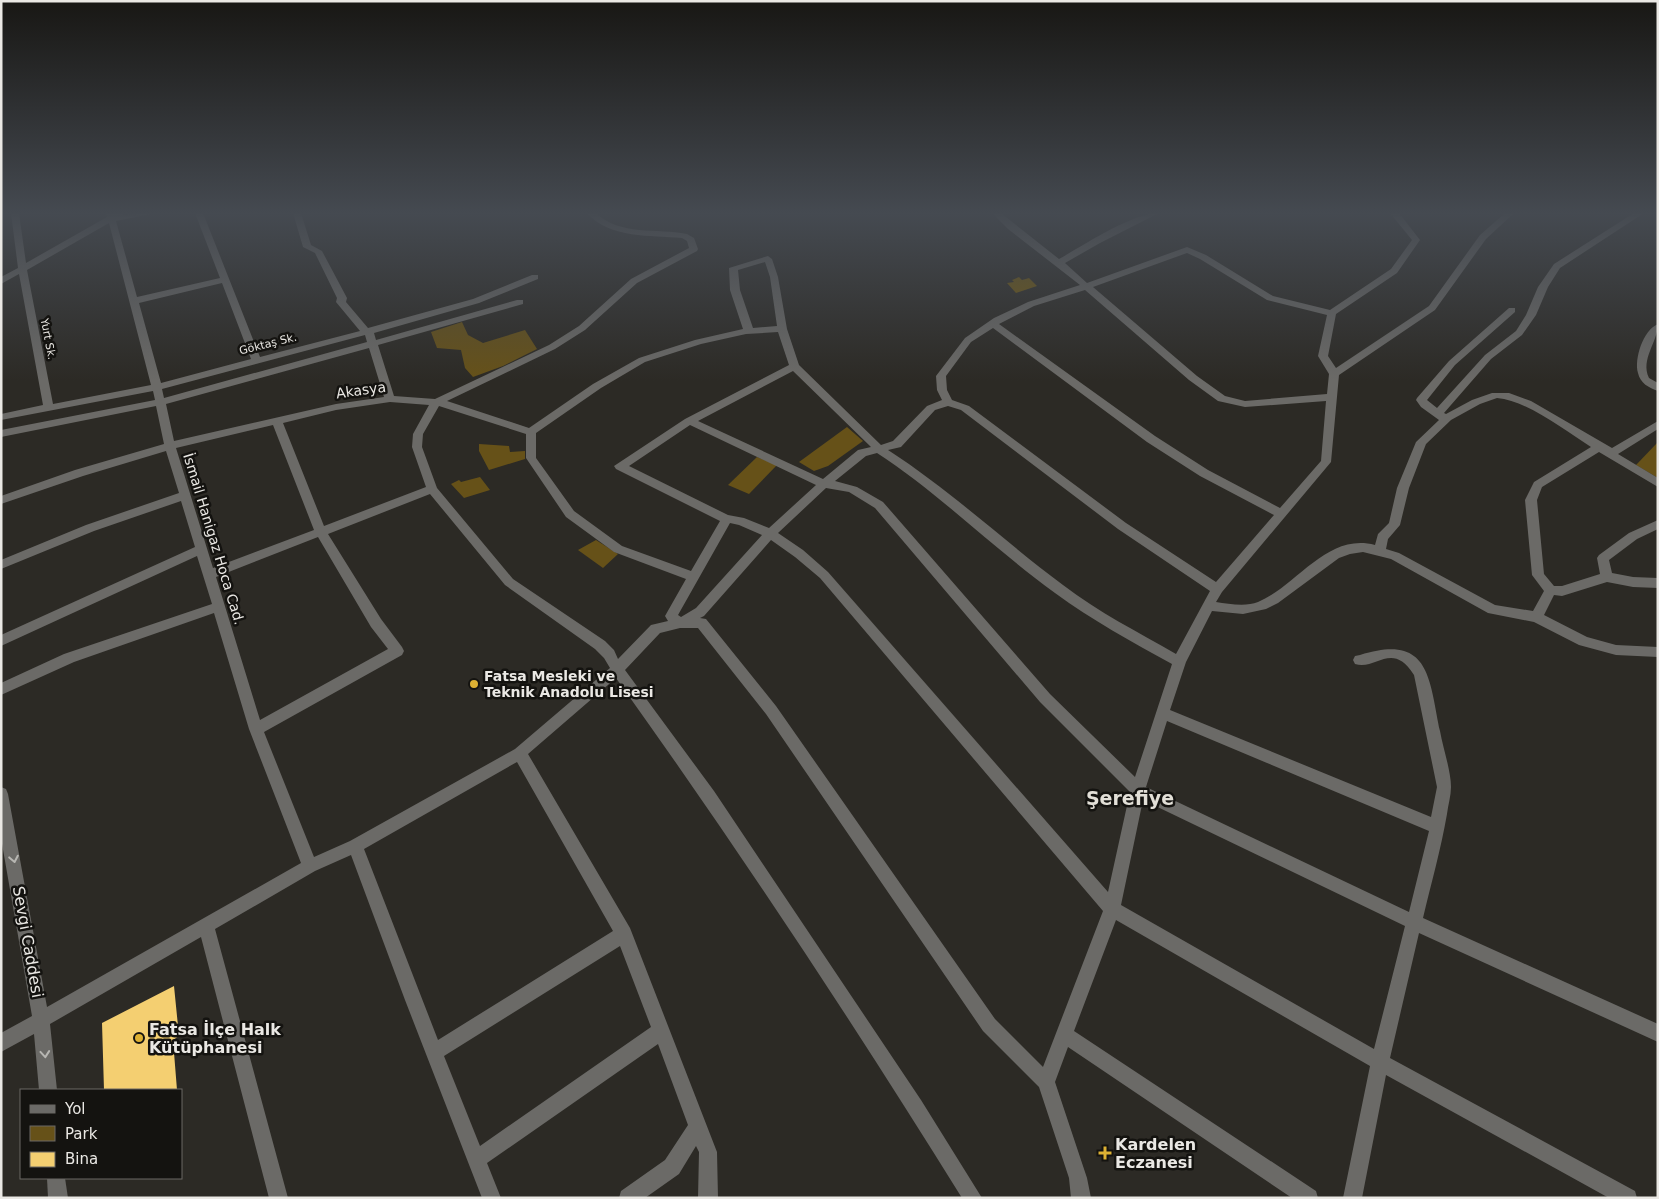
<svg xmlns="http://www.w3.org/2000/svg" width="1659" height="1199" viewBox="0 0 1659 1199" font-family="'DejaVu Sans',sans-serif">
<rect width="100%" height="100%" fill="#2c2a25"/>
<!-- green -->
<g fill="#665118">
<path d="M 462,322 L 468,335 L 483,343 L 525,330 L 537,349 L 503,366 L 473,377 L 465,368 L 461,350 L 437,348 L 431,332 Z"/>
<path d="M 847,427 L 863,441 L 828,466 L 814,471 L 799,462 Z"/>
<path d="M 1658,442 L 1658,478 L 1636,465 Z"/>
<path d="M 479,444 L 509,446 L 510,452 L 525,451 L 525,459 L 489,470 L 479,451 Z"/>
<path d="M 757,457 L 777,465 L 749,494 L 728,485 Z"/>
<path d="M 480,477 L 490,490 L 464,498 L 451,484 L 459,480 L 461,482 Z"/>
<path d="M 596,540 L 618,554 L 603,568 L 578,550 Z"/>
</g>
<!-- water -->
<path fill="#775c0a" d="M 1019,277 L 1022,280 L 1029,278 L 1037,286 L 1016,293 L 1007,283 L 1014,282 L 1012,280 Z"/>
<!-- building -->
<path fill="#f4cf71" d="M 174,986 L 179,1036 L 173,1040 L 177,1090 L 104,1090 L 102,1023 Z"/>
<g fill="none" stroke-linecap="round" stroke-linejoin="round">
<!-- minor -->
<g fill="#6b6a67" fill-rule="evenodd">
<path d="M 11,213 L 19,213 L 26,263 L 107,217 L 106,213 L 125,213 L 123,215 L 156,213 L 116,221 L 137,297 L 220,278 L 195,213 L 203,213 L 260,357 L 360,331 L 336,302 L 337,298 L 315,253 L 303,247 L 293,213 L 301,213 L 311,245 L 322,251 L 347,298 L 346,302 L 368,328 L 473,299 L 532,275 L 538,275 L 538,279 L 479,303 L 374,333 L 376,340 L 517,300 L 523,300 L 523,304 L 378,345 L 394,396 L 435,399 L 549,345 L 579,326 L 631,279 L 689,248 L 687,241 L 682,238 C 651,235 610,239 587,213 L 596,213 C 620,236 657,228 687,234 L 694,238 L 698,249 L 697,251 L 637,283 L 585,330 L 555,349 L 447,401 L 529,428 L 593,384 L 639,358 L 695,340 L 743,329 L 730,290 L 729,268 L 768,256 L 772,259 L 778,277 L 787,329 L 799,365 L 881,445 L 893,441 L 927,406 L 942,400 L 937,390 L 936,376 L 965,338 L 994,318 L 1028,302 L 1080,285 L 1008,229 L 992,213 L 1001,213 L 1059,259 C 1084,245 1132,213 1159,213 L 1100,243 L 1065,263 L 1087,283 L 1187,247 L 1206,255 L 1273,296 L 1330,310 L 1391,269 L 1412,240 L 1390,213 L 1399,213 L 1420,240 L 1397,273 L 1336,314 L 1328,356 L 1336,368 L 1429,306 L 1480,235 L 1505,213 L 1514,213 L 1486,239 L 1435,310 L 1339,375 L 1331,462 L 1222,592 L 1216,602 C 1229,604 1246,607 1258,602 C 1297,586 1327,532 1375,545 L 1378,534 L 1389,523 L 1397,488 L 1416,442 L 1439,420 L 1421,407 L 1416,400 L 1417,398 L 1449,361 L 1509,308 L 1515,308 L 1515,312 L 1455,365 L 1427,400 L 1437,408 L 1485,355 L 1516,331 L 1526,315 L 1538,287 L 1554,264 L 1634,213 L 1644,213 L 1560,268 L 1548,287 L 1536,315 L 1522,335 L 1491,359 L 1444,413 L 1446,414 L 1472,400 L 1492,393 L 1509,393 L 1531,401 L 1612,448 L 1658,421 L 1658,429 L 1618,454 L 1658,478 L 1658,487 L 1599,452 L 1542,487 L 1537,500 L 1544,574 L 1554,586 L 1562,586 L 1600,574 L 1597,558 L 1599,555 L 1629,533 L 1658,520 L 1658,529 L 1637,539 L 1609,560 L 1612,573 L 1633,577 L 1658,578 L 1658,588 L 1633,587 L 1607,582 L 1562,596 L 1554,595 L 1544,615 L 1587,637 L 1616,645 L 1658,647 L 1658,657 L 1616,655 L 1579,645 L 1534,622 L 1488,613 L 1391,559 L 1363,552 L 1350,554 L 1339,558 L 1278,603 L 1266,609 L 1243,614 L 1212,611 L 1186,662 L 1170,710 L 1431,817 L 1437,787 L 1414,675 C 1392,640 1376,671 1355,664 L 1353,660 L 1355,656 L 1360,655 C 1430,633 1429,678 1440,731 C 1443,748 1451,771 1451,787 C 1451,796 1448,805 1447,814 C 1441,849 1431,884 1423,918 L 1658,1024 L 1658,1042 L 1419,933 L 1390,1058 L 1635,1191 L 1637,1198 L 1609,1198 L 1386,1075 L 1362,1198 L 1343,1198 L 1370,1066 L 1116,920 L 1074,1031 L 1316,1191 L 1318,1198 L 1292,1198 L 1068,1047 L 1055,1082 L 1087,1178 L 1091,1198 L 1071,1198 L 1069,1178 L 1039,1087 L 983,1031 L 766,714 L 698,628 L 680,628 L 660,633 L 625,670 L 714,791 L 921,1100 L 982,1198 L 962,1198 C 852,1021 737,847 616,678 L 528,754 L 630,928 L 717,1152 L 718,1198 L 698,1198 L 699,1152 L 696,1146 L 679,1174 L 645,1198 L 619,1198 L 621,1191 L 665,1160 L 688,1125 L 658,1044 L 487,1163 L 501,1198 L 482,1198 L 405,1000 L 351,855 L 315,871 L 215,929 L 288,1198 L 269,1198 L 201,937 L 50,1024 L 57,1090 L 39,1090 L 34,1034 L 1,1052 L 1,1033 L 32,1016 L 1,838 L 1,787 L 6,789 L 8,794 L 47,1007 L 301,863 L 249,729 L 214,613 L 74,662 L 1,695 L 1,683 L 64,654 L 212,604 L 197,556 L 1,646 L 1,635 L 195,547 L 181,501 L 94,531 L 1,569 L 1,560 L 86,525 L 179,493 L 166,451 L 83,476 L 1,504 L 1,496 L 75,470 L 164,444 L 156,406 L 1,437 L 1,430 L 155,400 L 153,391 L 1,420 L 1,414 L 43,405 L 19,274 L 1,284 L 1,277 L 18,268 ZM 109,223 L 151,385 L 53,404 L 27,270 ZM 1187,253 L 1200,259 L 1267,300 L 1327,315 L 1318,356 L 1329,374 L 1327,394 L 1245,401 L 1225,396 L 1197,376 L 1093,287 ZM 765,262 L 770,277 L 777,326 L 753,328 L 740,290 L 738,270 ZM 222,283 L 251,359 L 161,383 L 139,303 ZM 1085,290 L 1189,380 L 1218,401 L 1245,407 L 1326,401 L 1321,461 L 1280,508 L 1208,470 L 1155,436 L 999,324 L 1034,306 ZM 993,328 L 1147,442 L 1200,476 L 1274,515 L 1216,582 L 1126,523 L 969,406 L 952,400 L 947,390 L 946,376 L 971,342 ZM 778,332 L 789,365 L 685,419 L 614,466 L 616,469 L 720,521 L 691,571 L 622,546 L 574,511 L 536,458 L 536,433 L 601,388 L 645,362 L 701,344 L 746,334 ZM 365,335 L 367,342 L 164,398 L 162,389 ZM 369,348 L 384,397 L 336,404 L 174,441 L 166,404 ZM 793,371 L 871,447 L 858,450 L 823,479 L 698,421 ZM 1497,398 C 1528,401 1564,430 1591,447 L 1534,482 L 1525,500 L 1532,575 L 1544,591 L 1533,611 L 1495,605 L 1399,553 L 1386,549 L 1388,539 L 1400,525 L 1409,488 L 1426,444 L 1451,420 L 1480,404 ZM 390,402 L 429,405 L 413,434 L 412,447 L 426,487 L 324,526 L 283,423 L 336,410 ZM 439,406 L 526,434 L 526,458 L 566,517 L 614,552 L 686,579 L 665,616 L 668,621 L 651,625 L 618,659 L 614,650 L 605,641 L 513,579 L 437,488 L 422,447 L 423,434 ZM 948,406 L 961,410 L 1118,529 L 1210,591 L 1176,654 C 1138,632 1098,612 1063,585 C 1004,541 950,490 888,450 L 901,447 L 935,410 ZM 273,425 L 314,530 L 213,568 L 176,448 ZM 690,425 L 816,485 L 769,528 L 744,518 L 728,515 L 629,466 ZM 877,453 C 940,494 994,549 1055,593 C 1092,620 1132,642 1172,664 L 1135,777 L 1050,694 L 883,502 L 857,487 L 835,481 L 866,456 ZM 826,488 L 849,492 L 875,508 L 1040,702 L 1130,792 L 1108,892 L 828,572 L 803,550 L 778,533 ZM 430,494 L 505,585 L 595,649 L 604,658 L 610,668 L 515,749 L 350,841 L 314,857 L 264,732 L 402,655 L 404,651 L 402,647 L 381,619 L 328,534 ZM 730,523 L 739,525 L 762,535 L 696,608 L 681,617 L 678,615 ZM 318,537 L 371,627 L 388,649 L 260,720 L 216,577 ZM 771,540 L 795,557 L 820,578 L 1103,911 L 1043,1067 L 995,1019 L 776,706 L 706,619 L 700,618 L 704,616 ZM 1167,721 L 1429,831 L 1409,912 L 1146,787 ZM 517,762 L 613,931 L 438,1040 L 364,849 ZM 1143,800 L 1405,926 L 1374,1049 L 1121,905 ZM 620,946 L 651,1027 L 480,1146 L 444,1056 Z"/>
<path d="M 1658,324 C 1658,342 1640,359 1649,378 L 1658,383 L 1658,391 C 1649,388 1640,383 1638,373 C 1634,359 1643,330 1658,324 Z"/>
<path d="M 47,1178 L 65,1178 L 68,1198 L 48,1198 Z"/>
</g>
</g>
<!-- one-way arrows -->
<defs><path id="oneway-chevron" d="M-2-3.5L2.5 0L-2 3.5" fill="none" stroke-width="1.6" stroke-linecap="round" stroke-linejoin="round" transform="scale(1.25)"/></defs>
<g stroke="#b7b6b2">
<use href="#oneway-chevron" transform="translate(14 859) rotate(79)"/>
<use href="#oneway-chevron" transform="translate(45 1054) rotate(85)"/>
</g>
<!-- sky -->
<linearGradient id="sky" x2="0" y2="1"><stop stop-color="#181714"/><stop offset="0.56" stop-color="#454a51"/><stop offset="1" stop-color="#454a51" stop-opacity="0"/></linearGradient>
<rect width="1659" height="381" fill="url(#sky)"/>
<!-- markers -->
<g fill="#ddb133" stroke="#141310" stroke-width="2">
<circle cx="474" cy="684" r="5"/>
<circle cx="139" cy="1038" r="5"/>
<path d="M1102.5 1145.5h5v5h5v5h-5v5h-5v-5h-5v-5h5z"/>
</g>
<g text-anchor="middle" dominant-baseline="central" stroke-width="5" stroke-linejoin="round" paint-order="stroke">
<!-- far-street labels -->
<g font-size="11" fill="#eae8e4" stroke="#141310">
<text transform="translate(48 339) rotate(79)">Yurt Sk.</text>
<text transform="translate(268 344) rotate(-14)">Göktaş Sk.</text>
</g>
<!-- street labels -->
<g font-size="14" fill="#eae8e4" stroke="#141310">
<text transform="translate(361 390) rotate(-8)">Akasya</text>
<text transform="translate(214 539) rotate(73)">İsmail Hanigaz Hoca Cad.</text>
</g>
<!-- poi labels -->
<g font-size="14" font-weight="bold" fill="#eae8e4" stroke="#141310" text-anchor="start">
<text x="484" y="676">Fatsa Mesleki ve<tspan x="484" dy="16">Teknik Anadolu Lisesi</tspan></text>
</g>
<!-- near-street labels -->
<g font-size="16" fill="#eae8e4" stroke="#141310">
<text transform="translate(28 942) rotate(80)">Sevgi Caddesi</text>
</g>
<!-- near-poi labels -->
<g font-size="16" font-weight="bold" fill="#eae8e4" stroke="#141310" text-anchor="start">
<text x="149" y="1029">Fatsa İlçe Halk<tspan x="149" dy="18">Kütüphanesi</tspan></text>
<text x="1115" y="1144">Kardelen<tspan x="1115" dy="18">Eczanesi</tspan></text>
</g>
<!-- district labels -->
<g font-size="19" font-weight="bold" fill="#e2dfd7" stroke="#141310">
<text x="1130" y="798">Şerefiye</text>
</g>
</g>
<!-- border -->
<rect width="1659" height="1199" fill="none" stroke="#eae8e4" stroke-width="5"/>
<!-- legend -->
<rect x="20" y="1089" width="162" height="90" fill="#141310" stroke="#6a6865"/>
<rect x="30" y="1105" width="25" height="8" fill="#6b6a67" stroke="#6a6865"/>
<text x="65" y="1114" font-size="15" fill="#eae8e4">Yol</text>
<rect x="30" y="1126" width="25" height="15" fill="#665118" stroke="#6a6865"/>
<text x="65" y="1139" font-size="15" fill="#eae8e4">Park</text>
<rect x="30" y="1152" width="25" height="15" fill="#f4cf71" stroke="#6a6865"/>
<text x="65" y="1164" font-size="15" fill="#eae8e4">Bina</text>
</svg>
